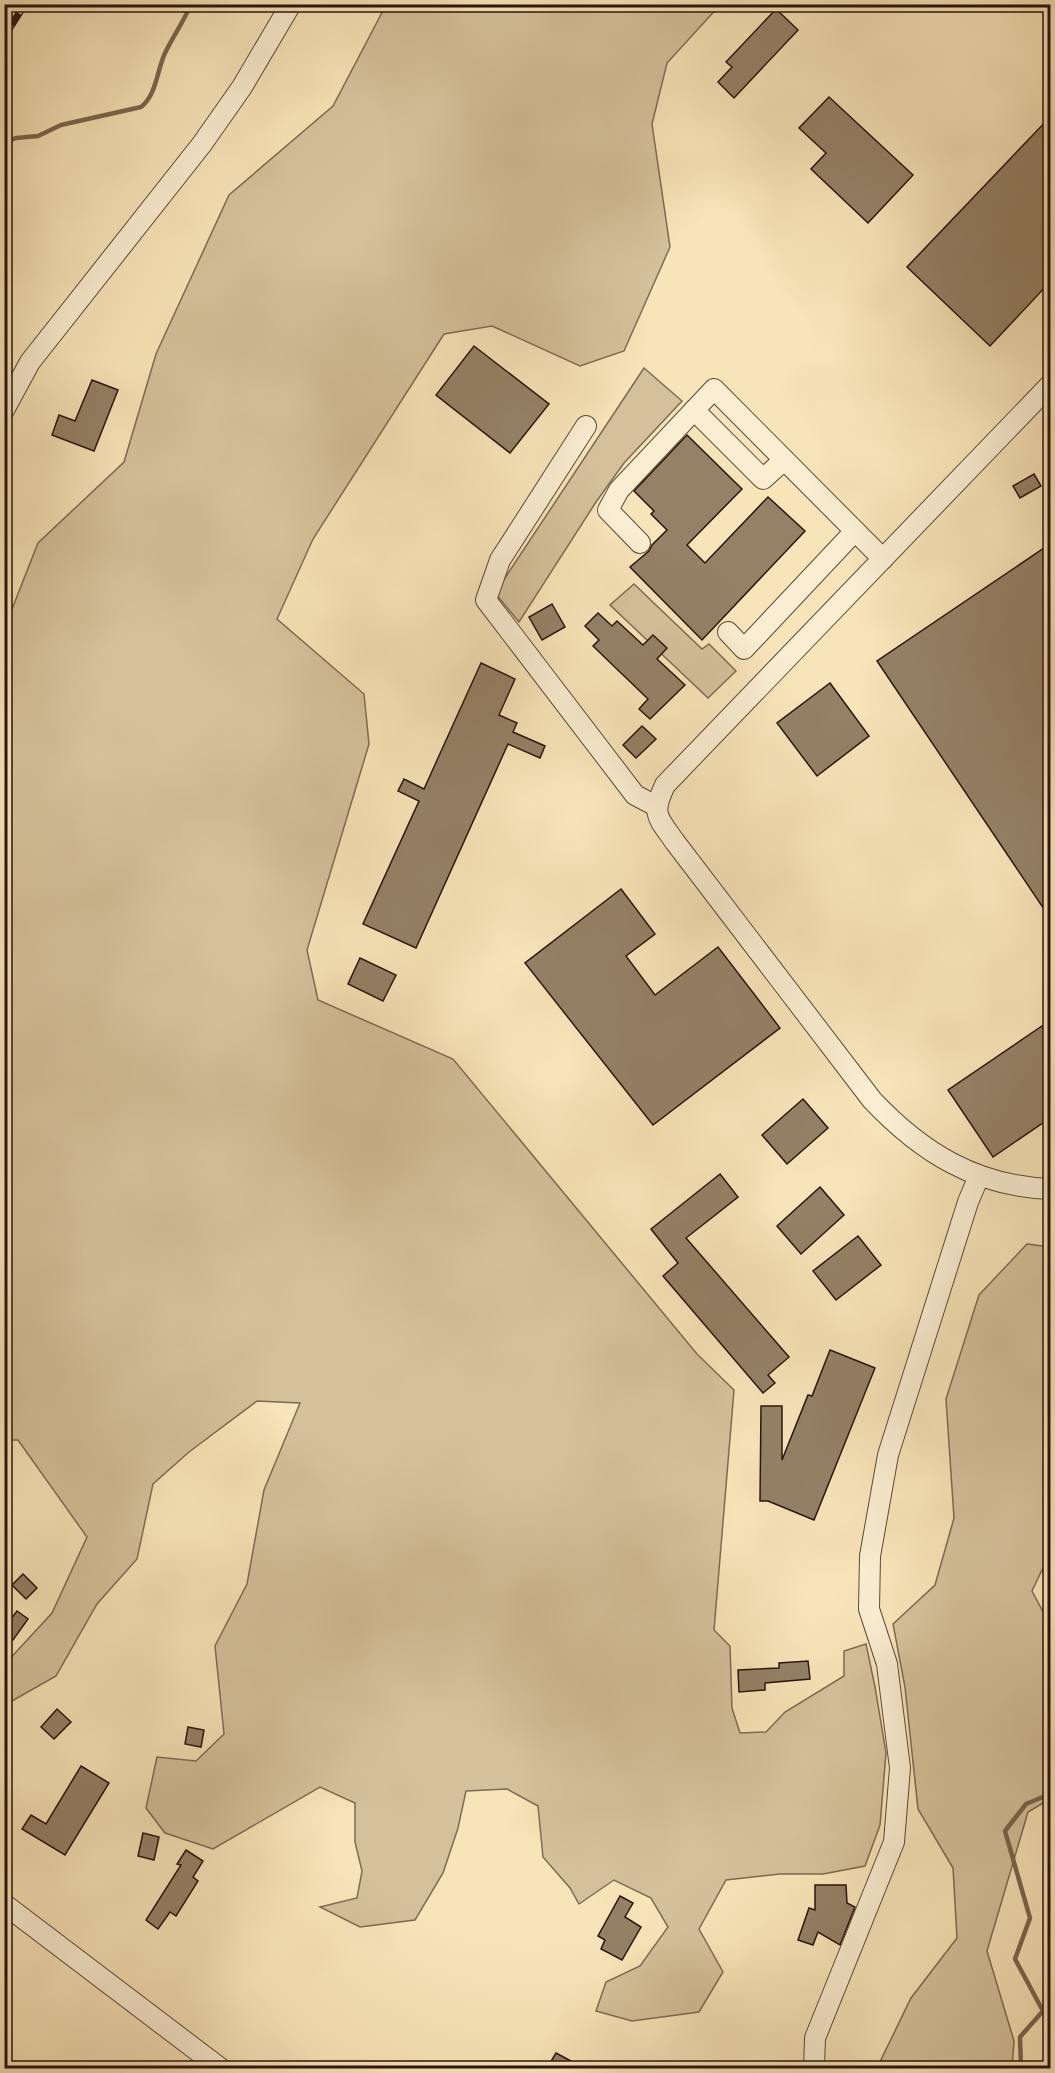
<svg xmlns="http://www.w3.org/2000/svg" width="1055" height="2073" viewBox="0 0 1055 2073" font-family="Cardo,serif">
<rect width="100%" height="100%" fill="#f7e4b8"/>
<filter id="stains"><feTurbulence type="fractalNoise" baseFrequency=".00333" numOctaves="4"/><feColorMatrix values="0 0 0 0 .2 0 0 0 0 .09 0 0 0 0 .02 0 0 0 .5 -.17"/></filter>
<radialGradient id="worn" r=".72"><stop offset=".6" stop-color="#630" stop-opacity="0"/><stop offset="1" stop-color="#630" stop-opacity=".3"/></radialGradient>
<!-- green -->
<g fill="#d4c19b" stroke="#7e6b54" stroke-width="1.5">
<path d="M 386,5 L 720,5 L 667,63 L 652,124 L 670,247 L 624,351 L 580,366 L 492,326 L 444,334 L 313,539 L 277,619 L 364,694 L 369,744 L 307,950 L 318,1000 L 453,1059 L 697,1354 L 734,1390 L 714,1630 L 730,1646 L 732,1708 L 740,1733 L 766,1732 L 785,1712 L 844,1676 L 844,1651 L 866,1644 L 875,1687 L 886,1753 L 880,1825 L 865,1866 L 823,1874 L 780,1874 L 726,1880 L 699,1929 L 723,1972 L 699,2012 L 632,2021 L 596,2011 L 606,1982 L 640,1966 L 668,1927 L 651,1898 L 614,1880 L 579,1904 L 570,1888 L 543,1857 L 538,1806 L 507,1789 L 466,1791 L 458,1828 L 443,1873 L 415,1920 L 360,1927 L 320,1907 L 357,1898 L 362,1871 L 355,1842 L 355,1803 L 320,1787 L 213,1849 L 165,1833 L 146,1808 L 157,1757 L 196,1761 L 224,1734 L 215,1646 L 247,1584 L 264,1490 L 300,1403 L 257,1401 L 189,1452 L 153,1484 L 137,1559 L 97,1604 L 56,1676 L 5,1705 L 5,1664 L 52,1613 L 87,1537 L 18,1440 L 5,1440 L 5,627 L 38,543 L 124,462 L 156,354 L 229,195 L 333,106 Z"/>
<path d="M 644,368 L 682,401 L 624,463 L 596,502 L 519,622 L 495,593 Z"/>
<path d="M 634,584 L 702,649 L 709,644 L 736,671 L 708,698 L 610,605 Z"/>
<path d="M 1027,1244 L 1050,1247 L 1050,1553 L 1032,1591 L 1050,1625 L 1050,1799 L 1028,1812 L 987,1951 L 1014,2041 L 1012,2068 L 877,2068 L 911,1998 L 957,1938 L 953,1868 L 918,1809 L 905,1687 L 893,1624 L 935,1585 L 954,1518 L 946,1399 L 979,1295 Z"/>
</g>
<g fill="none" stroke-linecap="round" stroke-linejoin="round">
<!-- stream -->
<g stroke="#7a6751" stroke-width="4.5">
<path d="M 4,143 L 16,138 L 38,136 L 61,125 L 141,107 C 157,95 157,68 166,51 C 174,35 184,21 191,4"/>
<path d="M 1021,2068 L 1020,2037 L 1043,2011 L 1015,1959 L 1030,1918 L 1005,1831 L 1026,1804 L 1050,1794"/>
</g>
</g>
<!-- building -->
<g fill="#948166" stroke="#28150d" stroke-width="1.5">
<path d="M 776,9 L 798,30 L 734,98 L 718,82 L 732,67 L 726,62 Z"/>
<path d="M 829,97 L 913,175 L 868,223 L 811,169 L 826,153 L 799,128 Z"/>
<path d="M 1050,117 L 1050,282 L 990,346 L 907,267 Z"/>
<path d="M 474,346 L 549,404 L 510,453 L 436,395 Z"/>
<path d="M 92,380 L 118,390 L 94,451 L 52,435 L 59,415 L 75,421 Z"/>
<path d="M 687,435 L 742,489 L 687,545 L 705,563 L 768,497 L 805,531 L 702,640 L 630,567 L 649,551 L 652,545 L 667,530 L 651,514 L 654,511 L 634,491 Z"/>
<path d="M 1034,474 L 1041,486 L 1020,498 L 1013,486 Z"/>
<path d="M 1050,544 L 1050,918 L 877,661 Z"/>
<path d="M 552,604 L 565,627 L 542,640 L 529,617 Z"/>
<path d="M 598,613 L 612,626 L 617,621 L 643,645 L 653,635 L 667,648 L 657,659 L 685,685 L 650,719 L 639,709 L 648,699 L 593,646 L 599,640 L 585,626 Z"/>
<path d="M 481,663 L 515,679 L 499,715 L 517,723 L 513,732 L 545,746 L 540,758 L 508,744 L 416,948 L 363,924 L 419,801 L 398,791 L 404,779 L 424,789 Z"/>
<path d="M 830,683 L 869,736 L 817,776 L 777,723 Z"/>
<path d="M 642,726 L 656,739 L 636,758 L 623,745 Z"/>
<path d="M 621,889 L 655,934 L 626,956 L 655,995 L 718,947 L 780,1028 L 653,1125 L 525,963 Z"/>
<path d="M 360,958 L 396,975 L 383,1001 L 348,984 Z"/>
<path d="M 1042,1026 L 1050,1038 L 1050,1118 L 993,1157 L 948,1090 Z"/>
<path d="M 803,1099 L 828,1128 L 787,1164 L 762,1135 Z"/>
<path d="M 720,1174 L 738,1197 L 686,1238 L 789,1357 L 768,1375 L 775,1383 L 763,1393 L 663,1276 L 678,1263 L 651,1229 Z"/>
<path d="M 820,1187 L 844,1215 L 801,1254 L 777,1226 Z"/>
<path d="M 858,1236 L 881,1265 L 836,1300 L 813,1271 Z"/>
<path d="M 830,1350 L 875,1368 L 814,1520 L 768,1501 L 760,1501 L 761,1406 L 782,1406 L 782,1460 L 808,1395 L 812,1396 Z"/>
<path d="M 23,1574 L 37,1588 L 26,1599 L 12,1585 Z"/>
<path d="M 17,1611 L 28,1619 L 13,1640 L 4,1633 L 4,1628 Z"/>
<path d="M 808,1661 L 810,1679 L 765,1683 L 765,1690 L 739,1692 L 738,1670 L 779,1668 L 779,1663 Z"/>
<path d="M 57,1709 L 71,1722 L 54,1739 L 41,1727 Z"/>
<path d="M 188,1727 L 204,1730 L 201,1747 L 185,1744 Z"/>
<path d="M 81,1766 L 109,1783 L 65,1855 L 22,1829 L 31,1815 L 46,1824 Z"/>
<path d="M 143,1833 L 159,1837 L 154,1860 L 138,1856 Z"/>
<path d="M 186,1850 L 203,1861 L 193,1877 L 198,1881 L 176,1916 L 170,1912 L 158,1929 L 146,1920 L 181,1865 L 177,1864 Z"/>
<path d="M 815,1885 L 846,1885 L 847,1903 L 855,1907 L 840,1945 L 818,1932 L 813,1945 L 798,1940 L 809,1908 L 815,1910 Z"/>
<path d="M 620,1896 L 633,1903 L 625,1917 L 641,1927 L 622,1960 L 601,1949 L 605,1940 L 598,1936 Z"/>
<path d="M 556,2053 L 584,2068 L 547,2068 Z"/>
</g>
<g fill="none" stroke-linecap="round" stroke-linejoin="round">
<!-- minor casing -->
<g stroke="#5c4938" stroke-width="22">
<g id="minor">
<path d="M 1050,385 L 665,785 C 651,815 657,816 675,842 L 872,1100 C 922,1153 976,1186 1050,1189"/>
<path d="M 4,410 L 30,362 L 202,144 L 242,87 L 291,4"/>
<path d="M 694,410 L 763,479 L 784,460"/>
<path d="M 586,426 L 500,560 L 486,600 L 635,795 L 656,806"/>
<path d="M 640,543 L 608,510 L 619,490 L 714,389 L 883,559"/>
<path d="M 728,632 L 744,649 L 855,531"/>
<path d="M 4,1904 L 220,2068"/>
<path d="M 814,2068 L 815,2038 L 894,1842 L 900,1768 L 887,1664 L 869,1609 L 870,1556 L 888,1455 L 968,1202 L 979,1176"/>
</g>
</g>
<!-- minor -->
<use href="#minor" stroke="#faedd1" stroke-width="20"/>
<!-- rail casing -->
<g stroke="#28150d" stroke-width="7">
<path id="rail" d="M 4,37 L 25,4"/>
</g>
<!-- rail -->
<use href="#rail" stroke="#faedd1" stroke-width="4.5" stroke-dasharray="14" stroke-linecap="butt"/>
</g>
<!-- margin -->
<rect width="1055" height="2073" fill="none" stroke="#f7e4b8" stroke-width="24"/>
<rect x="6" y="6" width="1043" height="2061" fill="none" stroke="#28150d" stroke-width="3"/>
<rect x="12" y="12" width="1031" height="2049" fill="none" stroke="#28150d" stroke-width="1.5"/>
<rect width="100%" height="100%" filter="url(#stains)"/>
<rect width="100%" height="100%" fill="url(#worn)"/>
</svg>
